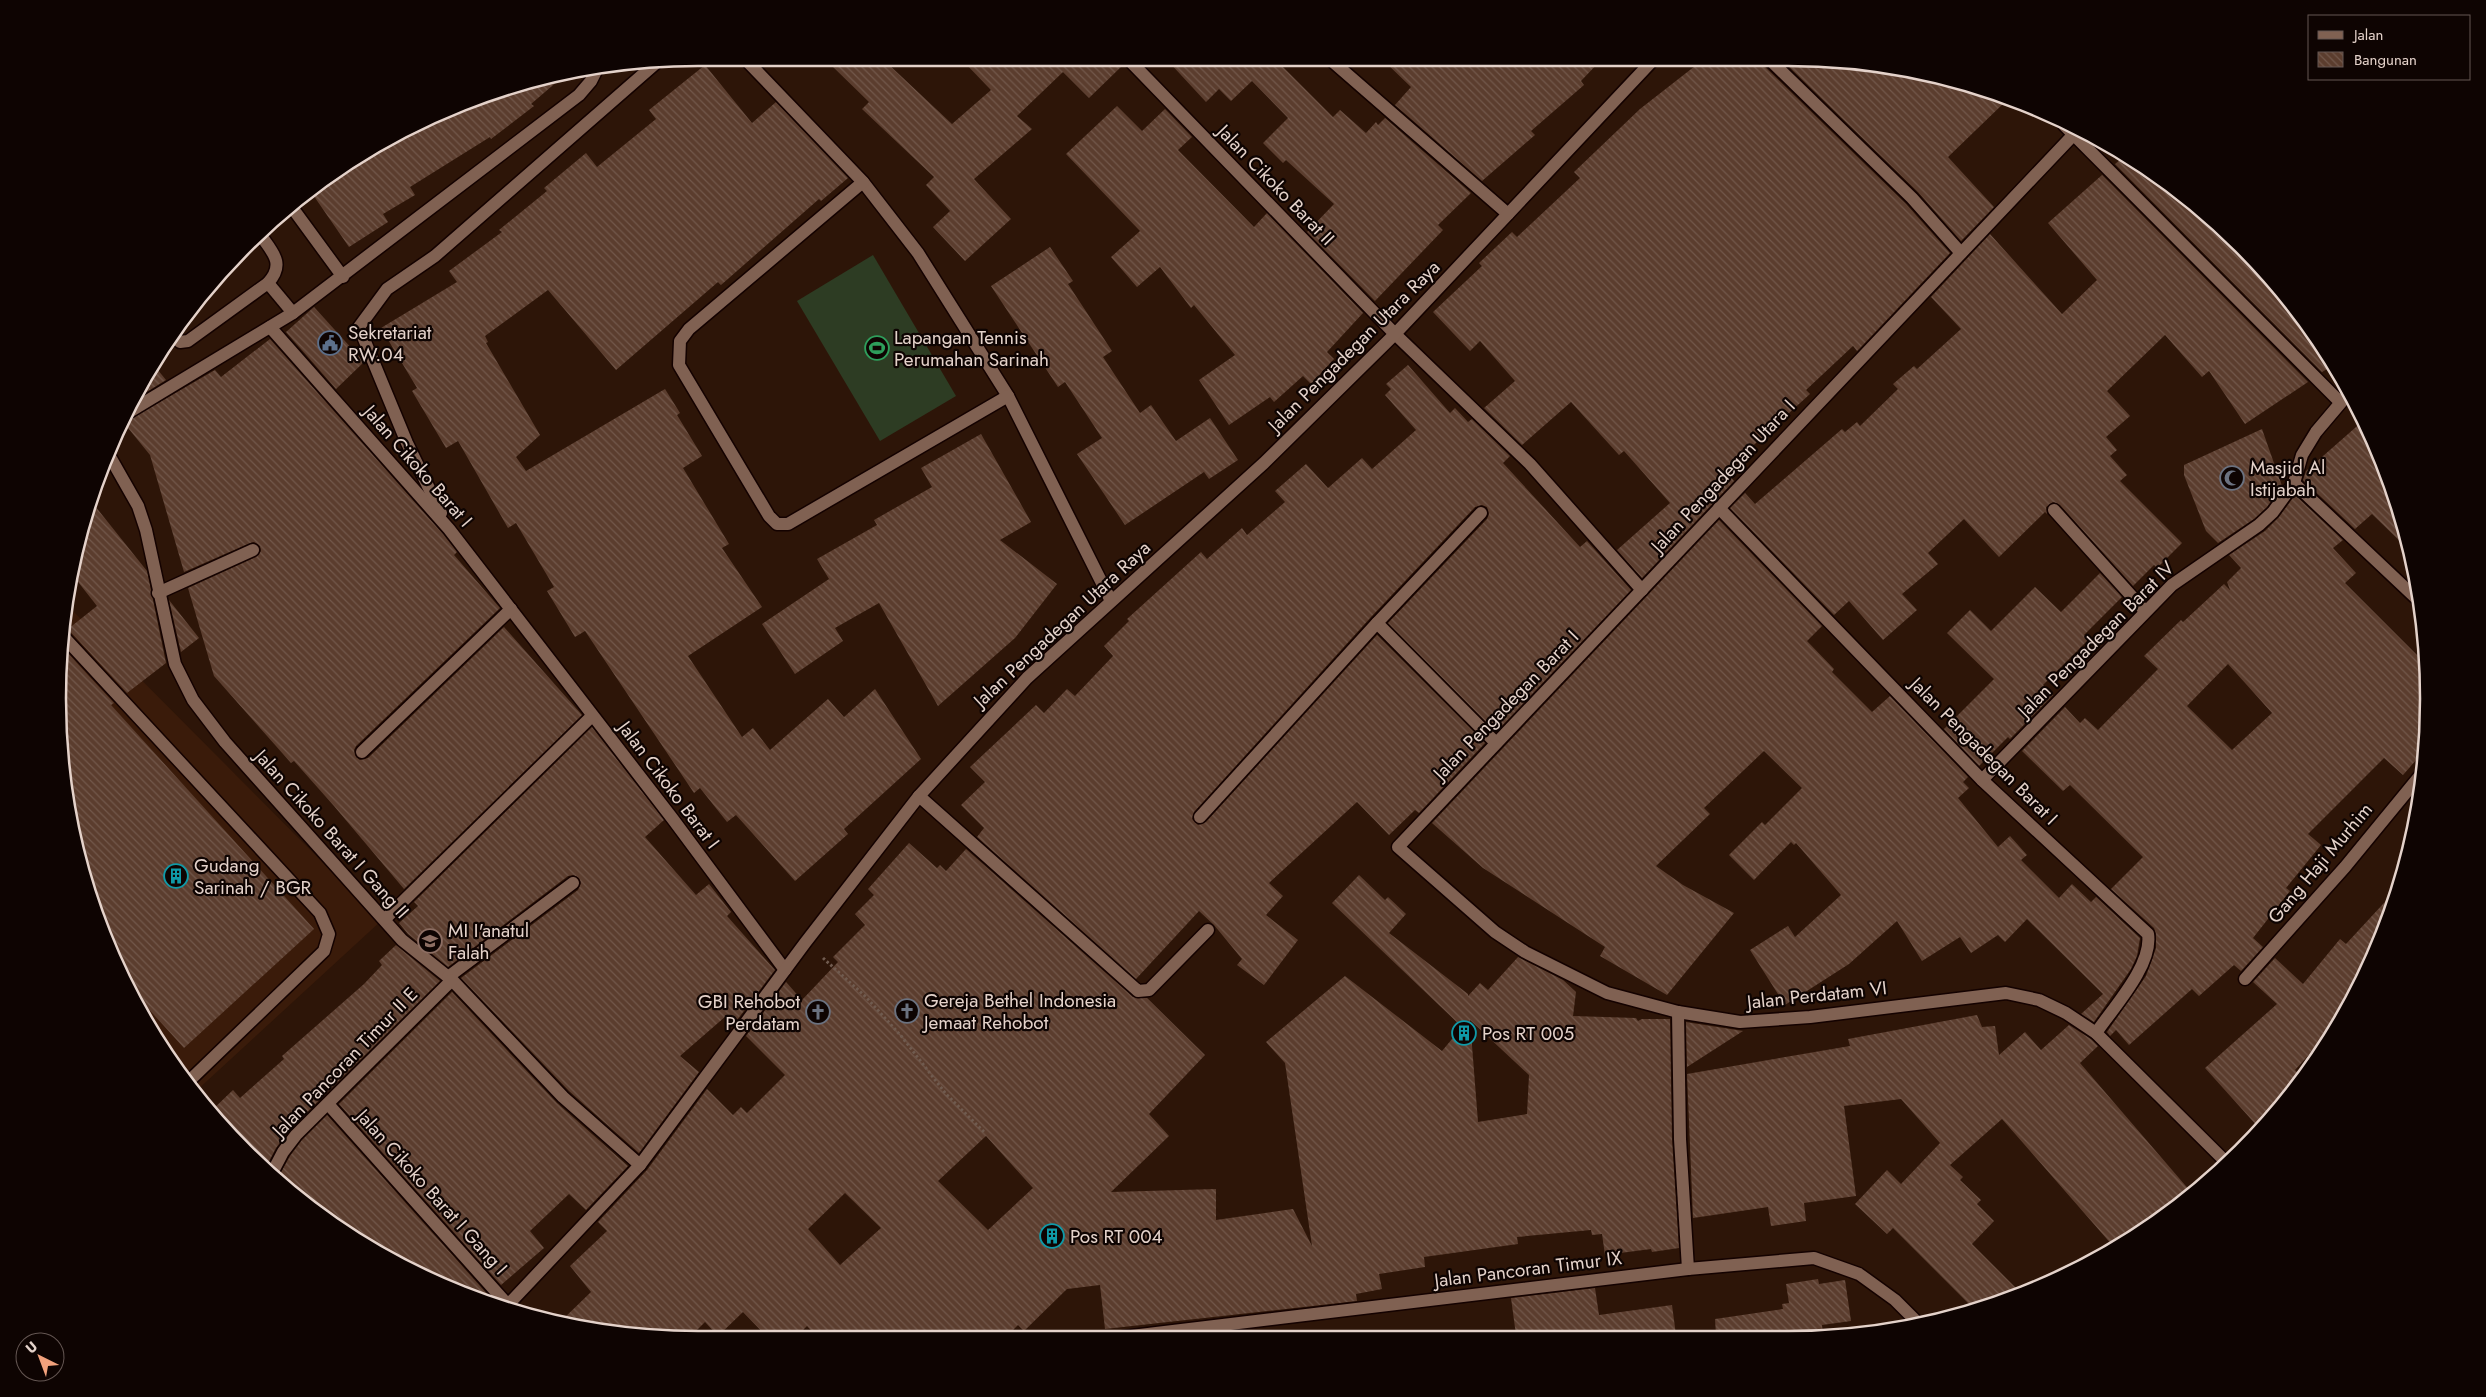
<svg xmlns="http://www.w3.org/2000/svg" width="2486" height="1397" viewBox="0 0 2486 1397" font-family="Jost,sans-serif">
<defs>
<pattern id="building-back-hatch" width="6" height="6" patternUnits="userSpaceOnUse" patternTransform="scale(1.25)"><rect width="6" height="6" fill="#5b3d2e"/><path d="M-1 5l2 2M0 0l6 6M5-1l2 2" fill="none" stroke="#72584b"/></pattern>
</defs>
<rect width="100%" height="100%" fill="#2d1508"/>
<!-- built -->
<path fill="#3a1b0a" d="M 65,603 L 381,921 L 195,1092 L 144,1019 L 106,944 L 70,824 L 59,740 L 63,615 Z"/>
<!-- pitch -->
<path fill="#2d3c23" d="M 873,255 L 956,396 L 880,441 L 797,301 Z"/>
<!-- building -->
<g fill="url(#building-back-hatch)" fill-rule="evenodd">
<path d="M 1704,59 L 1761,59 L 1763,65 L 1906,204 L 1950,253 L 1861,347 L 1857,351 L 1853,346 L 1806,390 L 1810,394 L 1725,471 L 1734,481 L 1642,578 L 1617,550 L 1670,503 L 1624,451 L 1619,455 L 1571,402 L 1522,445 L 1484,408 L 1515,381 L 1480,341 L 1470,351 L 1433,312 L 1482,266 L 1479,263 L 1512,232 L 1517,237 L 1580,178 L 1574,172 L 1640,109 Z"/>
<path d="M 1781,59 L 1829,59 L 1954,79 L 2006,101 L 1948,157 L 1994,207 L 1961,241 L 1918,192 Z"/>
<path d="M 1383,60 L 1601,60 L 1581,81 L 1584,85 L 1531,131 L 1535,135 L 1482,181 L 1395,105 L 1411,87 Z"/>
<path d="M 1122,61 L 1123,65 L 1089,98 L 1063,72 L 1017,116 L 1032,129 L 974,179 L 1011,219 L 965,261 L 933,227 L 950,211 L 926,185 L 934,177 L 862,109 L 869,102 L 828,62 L 886,62 L 952,124 L 991,90 L 964,62 Z"/>
<path d="M 1168,61 L 1277,61 L 1333,117 L 1340,110 L 1366,133 L 1376,122 L 1378,125 L 1385,118 L 1471,193 L 1438,225 L 1443,230 L 1375,301 L 1307,232 L 1334,204 L 1286,160 L 1283,163 L 1263,143 L 1288,118 L 1252,81 L 1231,101 L 1219,89 L 1206,102 Z"/>
<path d="M 705,65 L 752,123 L 776,102 L 848,178 L 821,201 L 819,199 L 721,285 L 718,282 L 616,370 L 548,290 L 485,336 L 488,342 L 486,343 L 540,435 L 516,457 L 526,471 L 665,389 L 680,413 L 677,415 L 702,456 L 683,468 L 729,544 L 722,548 L 762,607 L 688,656 L 742,737 L 753,728 L 770,750 L 828,699 L 844,717 L 875,689 L 921,759 L 844,829 L 848,834 L 795,881 L 736,815 L 727,822 L 700,788 L 694,793 L 585,631 L 575,637 L 547,591 L 554,587 L 516,523 L 508,528 L 458,441 L 446,448 L 412,391 L 417,388 L 381,328 L 457,282 L 449,271 L 502,232 L 499,230 L 547,191 L 544,188 L 586,153 L 597,167 L 656,119 L 649,110 Z"/>
<path d="M 566,74 L 531,104 L 534,106 L 491,139 L 490,137 L 410,187 L 415,195 L 383,214 L 388,222 L 349,247 L 309,189 L 415,124 L 493,91 Z"/>
<path d="M 1117,106 L 1142,131 L 1165,109 L 1192,137 L 1178,150 L 1254,227 L 1267,213 L 1363,313 L 1327,352 L 1334,359 L 1311,384 L 1303,376 L 1274,402 L 1270,397 L 1229,425 L 1199,380 L 1235,355 L 1194,305 L 1191,308 L 1160,267 L 1137,287 L 1111,257 L 1140,231 L 1066,154 Z"/>
<path d="M 2125,156 L 2211,217 L 2297,309 L 2332,366 L 2322,372 L 2115,164 Z"/>
<path d="M 2102,175 L 2308,382 L 2245,424 L 2209,371 L 2202,377 L 2165,335 L 2107,391 L 2130,416 L 2106,437 L 2117,450 L 2110,456 L 2127,475 L 2120,481 L 2182,543 L 2157,568 L 2154,565 L 2133,586 L 2060,505 L 2053,502 L 2046,507 L 2047,514 L 2045,512 L 1999,557 L 1964,519 L 1928,553 L 1938,564 L 1902,594 L 1917,610 L 1883,640 L 1849,601 L 1834,615 L 1730,508 L 1745,493 L 1755,504 L 1842,429 L 1845,432 L 1857,422 L 1860,426 L 1898,389 L 1893,384 L 1914,366 L 1917,369 L 1961,329 L 1931,297 L 1990,234 L 2062,314 L 2097,280 L 2048,223 Z"/>
<path d="M 1050,247 L 1073,281 L 1068,284 L 1112,351 L 1103,357 L 1140,413 L 1151,405 L 1176,441 L 1210,418 L 1238,460 L 1209,479 L 1204,472 L 1125,525 L 1077,454 L 1102,438 L 1065,382 L 1058,387 L 991,286 Z"/>
<path d="M 314,307 L 364,362 L 336,389 L 286,332 Z"/>
<path d="M 270,339 L 443,534 L 457,552 L 454,555 L 500,608 L 356,746 L 354,750 L 356,757 L 360,760 L 368,758 L 504,627 L 582,715 L 404,889 L 334,806 L 294,761 L 291,763 L 214,676 L 188,588 L 256,557 L 261,551 L 260,546 L 254,542 L 250,543 L 184,572 L 150,455 L 124,423 L 215,370 L 221,377 Z"/>
<path d="M 153,364 L 166,380 L 132,401 L 143,381 Z"/>
<path d="M 1408,365 L 1450,413 L 1455,408 L 1468,422 L 1472,419 L 1510,456 L 1503,463 L 1580,547 L 1587,541 L 1631,590 L 1496,732 L 1388,623 L 1487,519 L 1489,514 L 1487,507 L 1482,505 L 1475,507 L 1371,617 L 1194,812 L 1192,819 L 1198,825 L 1206,822 L 1377,635 L 1485,743 L 1419,813 L 1415,810 L 1389,835 L 1357,802 L 1269,883 L 1283,896 L 1266,915 L 1298,940 L 1264,985 L 1237,965 L 1242,959 L 1214,925 L 1199,911 L 1136,979 L 977,837 L 984,828 L 961,805 L 985,782 L 970,767 L 1036,705 L 1044,713 L 1067,689 L 1075,696 L 1113,656 L 1104,646 L 1129,621 L 1127,619 L 1201,552 L 1207,559 L 1242,528 L 1247,535 L 1285,502 L 1275,491 L 1306,464 L 1328,488 L 1362,458 L 1372,469 L 1416,430 L 1385,395 L 1391,389 L 1386,384 Z"/>
<path d="M 2364,420 L 2407,533 L 2410,551 L 2372,514 L 2355,529 L 2303,480 L 2306,471 Z"/>
<path d="M 2262,429 L 2282,486 L 2267,507 L 2254,519 L 2218,543 L 2206,531 L 2184,475 L 2184,465 Z"/>
<path d="M 981,434 L 1031,522 L 1000,540 L 1057,584 L 1015,638 L 938,706 L 879,603 L 835,628 L 843,641 L 795,674 L 762,624 L 829,579 L 817,559 L 877,525 L 874,520 L 932,487 L 921,468 Z"/>
<path d="M 2295,495 L 2343,540 L 2333,548 L 2356,573 L 2345,583 L 2427,665 L 2424,751 L 2403,775 L 2384,758 L 2308,834 L 2321,845 L 2286,888 L 2290,891 L 2253,938 L 2263,947 L 2241,971 L 2234,965 L 2199,996 L 2192,989 L 2129,1045 L 2116,1030 L 2110,1036 L 2107,1032 L 2146,976 L 2156,948 L 2156,934 L 2154,928 L 2111,889 L 2143,857 L 2070,785 L 2063,791 L 2022,751 L 2065,707 L 2080,723 L 2085,718 L 2098,730 L 2158,669 L 2144,656 L 2181,620 L 2183,622 L 2224,584 L 2230,590 L 2227,582 L 2241,568 L 2229,555 L 2265,531 L 2279,517 ZM 2228,664 L 2272,713 L 2232,750 L 2187,706 Z"/>
<path d="M 91,501 L 147,571 L 166,663 L 127,693 L 68,629 L 97,606 L 71,573 L 79,532 Z"/>
<path d="M 1719,520 L 1822,626 L 1807,641 L 1834,669 L 1832,672 L 1872,712 L 1890,696 L 1968,777 L 1963,782 L 1969,788 L 1958,798 L 1998,847 L 2010,836 L 2027,855 L 2021,860 L 2059,898 L 2072,884 L 2091,902 L 2096,897 L 2140,938 L 2137,956 L 2131,969 L 2094,1022 L 2081,1014 L 2103,994 L 2027,919 L 2005,942 L 1998,935 L 1971,953 L 1960,937 L 1922,961 L 1897,921 L 1849,964 L 1785,1005 L 1750,950 L 1788,926 L 1795,937 L 1841,895 L 1796,843 L 1794,845 L 1791,842 L 1754,880 L 1729,855 L 1762,822 L 1765,825 L 1802,788 L 1764,751 L 1704,808 L 1710,814 L 1656,866 L 1683,885 L 1734,913 L 1667,995 L 1600,956 L 1605,947 L 1483,868 L 1432,823 Z"/>
<path d="M 2100,573 L 2122,597 L 2084,635 L 2089,639 L 2043,685 L 2053,695 L 2010,739 L 2008,737 L 1979,766 L 1944,729 L 1994,679 L 1947,633 L 1970,610 L 1991,631 L 2035,587 L 2061,612 Z"/>
<path d="M 169,600 L 199,638 L 181,652 Z"/>
<path d="M 62,647 L 114,703 L 111,705 L 314,929 L 184,1048 L 126,984 L 106,944 L 70,824 L 59,740 Z"/>
<path d="M 592,727 L 664,820 L 645,837 L 696,895 L 709,884 L 731,912 L 727,916 L 775,970 L 734,1024 L 726,1016 L 680,1056 L 699,1072 L 639,1153 L 569,1091 L 461,978 L 578,890 L 581,883 L 579,878 L 573,875 L 568,876 L 448,967 L 408,934 L 399,923 L 418,906 L 414,902 Z"/>
<path d="M 909,843 L 937,868 L 940,865 L 946,871 L 966,849 L 1133,997 L 1147,998 L 1205,1055 L 1149,1114 L 1169,1136 L 1111,1192 L 1216,1189 L 1216,1220 L 1293,1209 L 1312,1246 L 1285,1063 L 1266,1042 L 1345,976 L 1442,1051 L 1462,1027 L 1377,946 L 1379,944 L 1377,946 L 1332,903 L 1359,875 L 1385,900 L 1388,897 L 1406,914 L 1389,933 L 1468,994 L 1468,996 L 1480,983 L 1488,990 L 1518,957 L 1563,980 L 1576,992 L 1573,1016 L 1636,1018 L 1638,1021 L 1642,1019 L 1670,1019 L 1672,1139 L 1679,1248 L 1652,1252 L 1651,1249 L 1605,1255 L 1602,1234 L 1592,1235 L 1591,1230 L 1517,1237 L 1518,1244 L 1424,1257 L 1425,1267 L 1379,1274 L 1382,1289 L 1356,1294 L 1357,1301 L 1105,1329 L 1100,1285 L 1067,1289 L 1024,1331 L 1018,1325 L 1006,1337 L 818,1338 L 807,1326 L 795,1338 L 768,1338 L 743,1312 L 718,1336 L 705,1322 L 689,1338 L 657,1338 L 560,1322 L 591,1292 L 570,1266 L 607,1231 L 598,1222 L 647,1170 L 707,1089 L 733,1115 L 741,1107 L 747,1113 L 785,1075 L 746,1036 L 786,982 L 802,1000 L 838,962 L 833,957 L 865,925 L 855,914 L 874,895 L 868,889 ZM 1470,1020 L 1529,1075 L 1527,1114 L 1478,1122 ZM 986,1136 L 1033,1188 L 988,1230 L 938,1181 ZM 845,1193 L 881,1228 L 840,1265 L 808,1229 Z"/>
<path d="M 2395,891 L 2397,893 L 2394,905 L 2344,1016 L 2295,1070 L 2300,1075 L 2259,1128 L 2205,1068 L 2277,1004 L 2253,982 L 2275,958 L 2303,984 L 2340,939 L 2346,944 Z"/>
<path d="M 396,945 L 440,981 L 290,1129 L 276,1148 L 265,1169 L 210,1112 L 233,1090 L 240,1098 L 284,1059 L 282,1056 L 364,984 L 382,965 L 379,961 Z"/>
<path d="M 452,992 L 557,1103 L 628,1166 L 586,1210 L 569,1194 L 530,1231 L 544,1248 L 501,1285 L 339,1104 Z"/>
<path d="M 1977,1015 L 1982,1027 L 1995,1026 L 1999,1055 L 2025,1032 L 2041,1050 L 2069,1025 L 2091,1039 L 2098,1046 L 2080,1063 L 2191,1192 L 2143,1232 L 2113,1246 L 2002,1119 L 1950,1165 L 1963,1177 L 1960,1180 L 1981,1200 L 1977,1204 L 1994,1221 L 1972,1244 L 2020,1292 L 1994,1305 L 1974,1309 L 1893,1228 L 1887,1234 L 1855,1204 L 1887,1170 L 1901,1184 L 1940,1143 L 1901,1099 L 1844,1106 L 1856,1196 L 1804,1203 L 1806,1221 L 1771,1226 L 1768,1207 L 1693,1218 L 1687,1074 L 1850,1046 L 1848,1039 Z"/>
<path d="M 1686,1022 L 1692,1023 L 1743,1031 L 1687,1067 Z"/>
<path d="M 327,1115 L 489,1296 L 486,1298 L 378,1253 L 276,1181 L 290,1156 L 302,1140 Z"/>
<path d="M 1818,1279 L 1819,1284 L 1845,1280 L 1851,1321 L 1822,1325 L 1823,1334 L 1716,1335 L 1715,1319 L 1783,1309 L 1782,1304 L 1789,1303 L 1786,1284 Z"/>
<path d="M 1595,1288 L 1599,1315 L 1672,1305 L 1676,1335 L 1516,1335 L 1511,1298 Z"/>
</g>
<g fill="none" stroke-linecap="round" stroke-linejoin="round">
<!-- minor casing -->
<g stroke="#140200" stroke-width="15">
<g id="minor">
<path d="M 1769,59 L 1912,198 L 1961,253"/>
<path d="M 1130,61 L 1395,334 L 1530,464 L 1642,590"/>
<path d="M 1332,61 L 1508,214"/>
<path d="M 749,63 L 863,182 L 918,253 L 1008,396 L 1111,601"/>
<path d="M 2064,125 L 2340,402"/>
<path d="M 2077,131 L 1398,847 L 1495,932 L 1525,952 L 1607,993 L 1678,1012 L 1740,1022 L 1810,1017 L 2006,993 L 2039,1000 L 2066,1013 L 2096,1033 L 2227,1163"/>
<path d="M 863,182 L 689,329 L 680,341 L 679,365 L 769,516 L 777,524 L 788,524 L 1008,396"/>
<path d="M 291,206 L 343,277"/>
<path d="M 268,283 L 293,313"/>
<path d="M 270,327 L 449,529 L 672,818 L 785,970"/>
<path d="M 172,335 L 180,342 L 188,341 L 268,283 C 286,263 272,252 259,233"/>
<path d="M 124,415 L 293,313 L 579,95 L 591,81 L 598,67"/>
<path d="M 109,455 L 138,506 L 146,530 L 175,664 L 193,700 L 225,742 L 402,940 L 452,980 L 563,1097 L 640,1165"/>
<path d="M 2294,483 L 2418,600"/>
<path d="M 1719,508 L 1982,780 L 2148,934 C 2153,965 2113,1008 2096,1033"/>
<path d="M 2054,510 L 2145,611"/>
<path d="M 441,513 L 407,443 L 359,327 L 387,289 L 435,256 L 656,63"/>
<path d="M 1481,513 L 1377,623 L 1496,743"/>
<path d="M 158,593 L 253,550"/>
<path d="M 62,635 L 320,913 L 329,934 L 324,951 L 188,1082"/>
<path d="M 362,752 L 511,609"/>
<path d="M 1982,780 L 2172,585 L 2259,525 L 2273,512 L 2294,483 L 2302,455 L 2316,432 L 2349,393"/>
<path d="M 919,796 L 1138,991 L 1149,990 L 1208,930"/>
<path d="M 1200,817 L 1377,623"/>
<path d="M 385,919 L 592,716"/>
<path d="M 448,977 L 573,883"/>
<path d="M 2245,979 L 2345,867 L 2423,772"/>
<path d="M 1678,1012 L 1680,1139 L 1688,1269"/>
<path d="M 328,1104 L 508,1305"/>
<path d="M 271,1175 L 283,1152 L 296,1135 L 452,980"/>
<path d="M 506,1307 L 640,1165 L 805,943 L 919,796 L 1027,678 L 1264,463 L 1395,334 L 1654,59"/>
<path d="M 1123,1337 L 1688,1269 L 1814,1258 L 1859,1274 L 1895,1300 L 1918,1323"/>
</g>
</g>
<!-- path -->
<path stroke="#705b4f" stroke-width="3" stroke-dasharray="2.5 2.5" stroke-linecap="butt" d="M 823,958 L 866,997 L 902,1037 L 946,1094 L 984,1132"/>
<!-- minor -->
<use href="#minor" stroke="#806152" stroke-width="12"/>
</g>
<!-- icons -->
<defs>
<g id="civic-ring" transform="scale(1.25)"><circle r="9.5" fill="#0e0402" stroke="#5c6f8a" stroke-width="1.5"/><path d="M-.6-6.5H3V-4.5H.6V-3L4-1V1h2V6H-6V1h2V-1L-.6-3ZM-1.2 2.5V6h2.4V2.5Z" fill="#5c6f8a"/></g>
<g id="stadium-ring" transform="scale(1.25)"><circle r="9.5" fill="#0e0402" stroke="#2e9e5b" stroke-width="1.5"/><path d="M0-5a6.5 5 0 1 0 0 10a6.5 5 0 1 0 0-10ZM-3.5-1.8h7v3.6h-7Z" fill="#2e9e5b"/></g>
<g id="mosque-ring" transform="scale(1.25)"><circle r="9.5" fill="#0e0402" stroke="#6b7280" stroke-width="1.5"/><path d="M3.5-4.9A6 6 0 1 0 3.5 4.9A5 5 0 1 1 3.5-4.9Z" fill="#6b7280"/></g>
<g id="building-ring" transform="scale(1.25)"><circle r="9.5" fill="#0e0402" stroke="#0f9aa8" stroke-width="1.5"/><path d="M-4-6H4V6H1V3H-1V6H-4ZM-2.5-4.3h1.7v1.8h-1.7ZM.8-4.3h1.7v1.8H.8ZM-2.5-1h1.7V.8h-1.7ZM.8-1h1.7V.8H.8Z" fill="#0f9aa8"/></g>
<g id="school-ring" transform="scale(1.25)"><circle r="9.5" fill="#0e0402" stroke="#8d6e63" stroke-width="1.5"/><path d="M0-5L7-2L0 1L-7-2ZM-4 1L0 2.5L4 1V4Q0 6-4 4Z" fill="#8d6e63"/></g>
<g id="church-ring" transform="scale(1.25)"><circle r="9.5" fill="#0e0402" stroke="#6b7280" stroke-width="1.5"/><path d="M-1.2-6h2.4v3.5h3.3v2.4h-3.3V6h-2.4V-.1h-3.3v-2.4h3.3Z" fill="#6b7280"/></g>
</defs>
<g fill-rule="evenodd">
<use href="#civic-ring" x="330" y="343"/>
<use href="#stadium-ring" x="877" y="348"/>
<use href="#mosque-ring" x="2232" y="478"/>
<use href="#building-ring" x="176" y="876"/>
<use href="#school-ring" x="430" y="941"/>
<use href="#church-ring" x="907" y="1011"/>
<use href="#church-ring" x="818" y="1012"/>
<use href="#building-ring" x="1464" y="1033"/>
<use href="#building-ring" x="1052" y="1236"/>
</g>
<g text-anchor="middle" dominant-baseline="central" stroke-width="4.5" stroke-linejoin="round" paint-order="stroke">
<!-- street labels -->
<g font-size="19" fill="#e4d2ca" stroke="#0e0402">
<text transform="translate(1276 185) rotate(46)">Jalan Cikoko Barat II</text>
<text transform="translate(1354 346) rotate(-45)">Jalan Pengadegan Utara Raya</text>
<text transform="translate(418 466) rotate(49)">Jalan Cikoko Barat I</text>
<text transform="translate(1723 476) rotate(-47)">Jalan Pengadegan Utara I</text>
<text transform="translate(1062 624) rotate(-43)">Jalan Pengadegan Utara Raya</text>
<text transform="translate(2096 639) rotate(-45)">Jalan Pengadegan Barat IV</text>
<text transform="translate(1506 705) rotate(-46)">Jalan Pengadegan Barat I</text>
<text transform="translate(1984 751) rotate(45)">Jalan Pengadegan Barat I</text>
<text transform="translate(669 785) rotate(53)">Jalan Cikoko Barat I</text>
<text transform="translate(332 834) rotate(48)">Jalan Cikoko Barat I Gang II</text>
<text transform="translate(2320 863) rotate(-50)">Gang Haji Murhim</text>
<text transform="translate(1817 995) rotate(-6)">Jalan Perdatam VI</text>
<text transform="translate(345 1062) rotate(-46)">Jalan Pancoran Timur II E</text>
<text transform="translate(432 1192) rotate(48)">Jalan Cikoko Barat I Gang I</text>
<text transform="translate(1528 1269) rotate(-7)">Jalan Pancoran Timur IX</text>
</g>
<!-- poi labels -->
<g font-size="19" fill="#e4d2ca" stroke="#0e0402" text-anchor="start">
<text x="348" y="332">Sekretariat<tspan x="348" dy="22">RW.04</tspan></text>
<text x="894" y="337">Lapangan Tennis<tspan x="894" dy="22">Perumahan Sarinah</tspan></text>
<text x="2250" y="467">Masjid Al<tspan x="2250" dy="22">Istijabah</tspan></text>
<text x="194" y="865">Gudang<tspan x="194" dy="22">Sarinah / BGR</tspan></text>
<text x="448" y="930">MI I'anatul<tspan x="448" dy="22">Falah</tspan></text>
<text x="924" y="1000">Gereja Bethel Indonesia<tspan x="924" dy="22">Jemaat Rehobot</tspan></text>
<text x="800" y="1001" text-anchor="end">GBI Rehobot<tspan x="800" dy="22">Perdatam</tspan></text>
<text x="1482" y="1033">Pos RT 005</text>
<text x="1070" y="1236">Pos RT 004</text>
</g>
</g>
<!-- crop -->
<path d="M0 0H2486V1397H0ZM698 66H1788A632 632 0 0 1 2420 698V699A632 632 0 0 1 1788 1331H698A632 632 0 0 1 66 699V698A632 632 0 0 1 698 66Z" fill="#0e0402" fill-rule="evenodd"/>
<path fill="none" stroke="#e4d2ca" stroke-width="2.5" d="M698 66H1788A632 632 0 0 1 2420 698V699A632 632 0 0 1 1788 1331H698A632 632 0 0 1 66 699V698A632 632 0 0 1 698 66Z"/>
<!-- legend -->
<rect x="2308" y="15" width="162" height="65" fill="#0e0402" stroke="#645652"/>
<rect x="2318" y="31" width="25" height="8" fill="#806152" stroke="#645652"/>
<text x="2354" y="40" font-size="15" fill="#e4d2ca">Jalan</text>
<rect x="2318" y="52" width="25" height="15" fill="url(#building-back-hatch)" stroke="#645652"/>
<text x="2354" y="65" font-size="15" fill="#e4d2ca">Bangunan</text>
<!-- north arrow -->
<g transform="translate(40 1357) rotate(318)"><circle r="24" fill="#0e0402" stroke="#645652"/>
<path d="M0-4L9 19L0 12L-9 19Z" fill="#f1a17c"/>
<text y="-8" font-size="14" font-weight="bold" text-anchor="middle" fill="#e4d2ca">U</text>
</g>
</svg>
